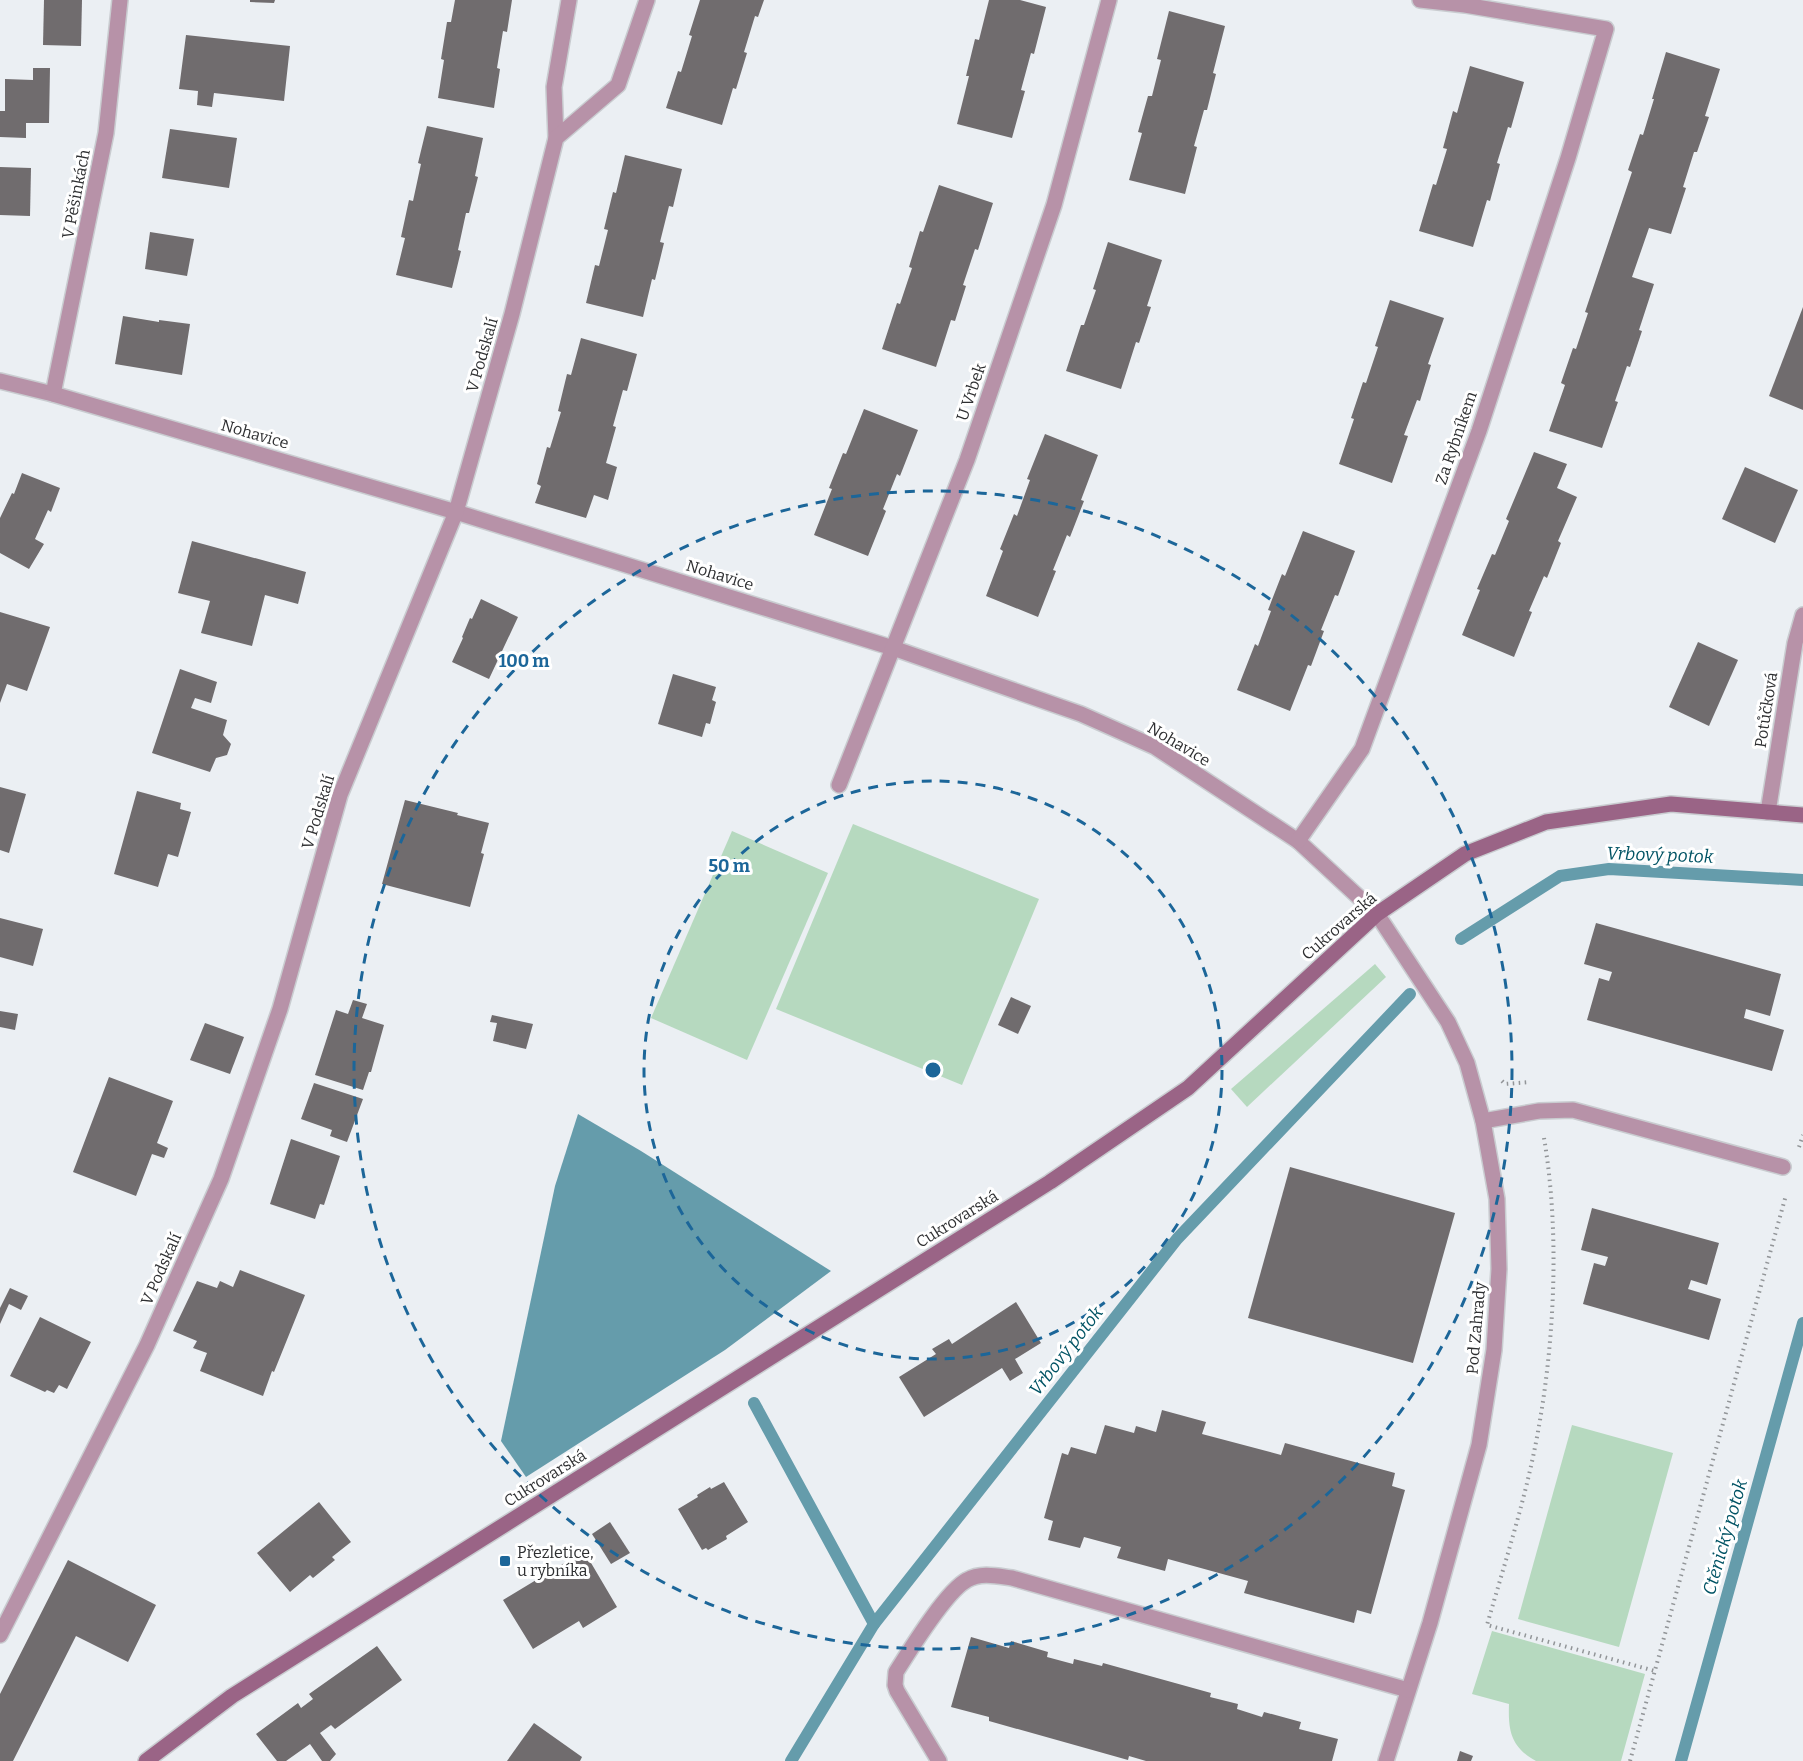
<svg xmlns="http://www.w3.org/2000/svg" width="1803" height="1761" viewBox="0 0 1803 1761" font-family="Bitter,serif">
<rect width="100%" height="100%" fill="#ebeff3"/>
<!-- green -->
<g fill="#b6d9bf">
<path d="M 853,824 L 1039,899 L 962,1085 L 776,1009 Z"/>
<path d="M 732,831 L 828,873 L 747,1060 L 651,1018 Z"/>
<path d="M 1375,964 L 1386,977 L 1247,1107 L 1231,1089 Z"/>
<path d="M 1572,1425 L 1673,1453 L 1619,1647 L 1518,1619 Z"/>
<path d="M 1492,1631 L 1645,1674 L 1621,1761 L 1536,1761 C 1511,1747 1508,1731 1509,1704 L 1472,1694 Z"/>
</g>
<!-- water -->
<path fill="#659cab" d="M 578,1114 L 641,1151 L 831,1271 L 725,1350 L 526,1477 L 501,1441 L 555,1186 Z"/>
<g fill="none" stroke-linecap="round" stroke-linejoin="round">
<!-- stream -->
<g stroke="#659cab" stroke-width="12">
<path d="M 1461,939 L 1560,876 L 1609,869 L 1803,880"/>
<path d="M 754,1403 L 874,1624"/>
<path d="M 791,1761 L 874,1624 L 1177,1239 L 1410,994"/>
<path d="M 1681,1761 L 1803,1323"/>
</g>
</g>
<!-- building -->
<g fill="#706c6e">
<path d="M 44,0 L 82,0 L 81,46 L 43,45 Z"/>
<path d="M 250,0 L 275,0 L 274,3 L 250,2 Z"/>
<path d="M 455,0 L 512,0 L 507,32 L 503,31 L 497,68 L 500,69 L 494,108 L 438,98 L 444,60 L 441,59 L 447,22 L 451,22 Z"/>
<path d="M 700,0 L 764,0 L 758,17 L 755,16 L 744,52 L 747,53 L 736,89 L 733,88 L 722,125 L 666,108 L 678,71 L 681,72 L 692,36 L 689,35 Z"/>
<path d="M 989,0 L 1020,0 L 1046,7 L 1034,54 L 1031,53 L 1021,90 L 1025,91 L 1012,138 L 957,124 L 969,76 L 966,76 L 975,39 L 979,40 Z"/>
<path d="M 1169,11 L 1225,26 L 1213,73 L 1216,74 L 1207,110 L 1204,110 L 1194,146 L 1197,147 L 1185,194 L 1129,180 L 1142,133 L 1138,132 L 1148,96 L 1152,96 L 1161,60 L 1157,59 Z"/>
<path d="M 186,35 L 290,46 L 284,101 L 214,93 L 212,107 L 197,105 L 198,91 L 179,89 Z"/>
<path d="M 1666,52 L 1720,69 L 1705,116 L 1709,117 L 1697,152 L 1694,152 L 1683,187 L 1686,188 L 1671,234 L 1649,228 L 1632,277 L 1654,284 L 1639,330 L 1642,331 L 1630,367 L 1627,366 L 1615,401 L 1618,402 L 1602,448 L 1549,431 L 1565,385 L 1561,383 L 1573,348 L 1576,349 L 1588,313 L 1585,312 L 1632,172 L 1628,170 L 1640,134 L 1643,135 L 1654,99 L 1652,99 Z"/>
<path d="M 1470,66 L 1524,82 L 1511,128 L 1508,127 L 1497,163 L 1500,164 L 1490,201 L 1487,200 L 1473,247 L 1419,231 L 1433,184 L 1436,185 L 1447,149 L 1443,148 L 1453,111 L 1457,113 Z"/>
<path d="M 33,68 L 50,68 L 49,123 L 26,123 L 26,138 L 0,137 L 0,111 L 5,111 L 5,79 L 33,80 Z"/>
<path d="M 427,126 L 483,138 L 475,176 L 478,177 L 469,213 L 466,213 L 458,250 L 461,251 L 452,288 L 396,275 L 405,238 L 401,237 L 409,200 L 413,201 L 421,164 L 418,163 Z"/>
<path d="M 170,129 L 237,138 L 229,188 L 162,178 Z"/>
<path d="M 625,155 L 682,169 L 673,207 L 669,206 L 660,242 L 664,243 L 655,280 L 652,279 L 643,317 L 586,303 L 595,265 L 599,266 L 608,230 L 604,229 L 613,192 L 616,193 Z"/>
<path d="M 0,167 L 31,168 L 30,216 L 0,215 Z"/>
<path d="M 939,185 L 993,203 L 978,250 L 975,249 L 963,285 L 966,286 L 955,321 L 951,320 L 936,367 L 882,349 L 897,303 L 900,304 L 912,268 L 909,267 L 920,231 L 923,232 Z"/>
<path d="M 150,232 L 194,239 L 187,276 L 145,269 Z"/>
<path d="M 1108,242 L 1162,260 L 1147,306 L 1151,307 L 1139,343 L 1136,342 L 1121,389 L 1066,371 L 1081,325 L 1084,325 L 1096,290 L 1093,289 Z"/>
<path d="M 1390,300 L 1444,318 L 1428,364 L 1431,365 L 1420,401 L 1417,400 L 1404,435 L 1408,436 L 1392,483 L 1339,464 L 1354,419 L 1351,418 L 1363,382 L 1366,383 L 1378,347 L 1375,346 Z"/>
<path d="M 1803,307 L 1803,410 L 1769,396 Z"/>
<path d="M 123,316 L 159,322 L 159,320 L 190,324 L 182,375 L 115,364 Z"/>
<path d="M 581,338 L 637,354 L 627,391 L 623,390 L 613,426 L 616,427 L 606,463 L 617,467 L 608,500 L 594,495 L 586,518 L 535,503 L 541,486 L 537,484 L 547,447 L 550,448 L 561,412 L 558,411 L 567,374 L 571,375 Z"/>
<path d="M 864,409 L 918,430 L 900,476 L 897,474 L 883,509 L 886,511 L 868,556 L 814,535 L 832,489 L 829,488 L 843,453 L 846,454 Z"/>
<path d="M 1045,434 L 1098,455 L 1081,500 L 1084,501 L 1070,537 L 1067,535 L 1053,570 L 1056,571 L 1038,617 L 986,596 L 1003,551 L 1000,549 L 1014,514 L 1017,516 L 1030,480 L 1027,479 Z"/>
<path d="M 1534,452 L 1567,464 L 1557,488 L 1577,497 L 1558,541 L 1561,543 L 1547,578 L 1544,576 L 1529,611 L 1532,612 L 1514,657 L 1462,635 L 1480,590 L 1477,589 L 1492,554 L 1495,555 L 1509,521 L 1506,519 Z"/>
<path d="M 1745,467 L 1798,490 L 1775,543 L 1722,519 Z"/>
<path d="M 22,473 L 60,488 L 51,512 L 48,510 L 35,539 L 44,544 L 29,569 L 0,553 L 0,518 L 12,493 L 14,494 Z"/>
<path d="M 1303,531 L 1355,551 L 1338,596 L 1335,595 L 1321,630 L 1324,631 L 1311,666 L 1308,665 L 1290,711 L 1237,690 L 1255,644 L 1258,646 L 1271,611 L 1268,610 L 1282,574 L 1285,576 Z"/>
<path d="M 192,541 L 306,572 L 298,604 L 265,595 L 252,646 L 201,633 L 210,601 L 178,593 Z"/>
<path d="M 481,599 L 518,617 L 489,679 L 452,662 L 463,638 L 462,637 L 470,618 L 472,619 Z"/>
<path d="M 0,612 L 50,627 L 27,691 L 7,684 L 0,703 Z"/>
<path d="M 1698,642 L 1738,660 L 1709,726 L 1669,707 Z"/>
<path d="M 180,669 L 217,682 L 211,703 L 195,698 L 191,708 L 227,720 L 223,735 L 231,744 L 227,755 L 216,758 L 210,772 L 152,753 Z"/>
<path d="M 673,674 L 716,687 L 712,700 L 716,702 L 710,724 L 706,723 L 702,737 L 658,724 Z"/>
<path d="M 0,787 L 26,794 L 9,853 L 0,850 Z"/>
<path d="M 137,791 L 181,803 L 180,809 L 191,812 L 178,857 L 168,854 L 158,887 L 114,874 Z"/>
<path d="M 405,800 L 458,813 L 457,815 L 489,823 L 481,853 L 484,854 L 470,907 L 382,884 Z"/>
<path d="M 0,918 L 43,929 L 33,966 L 0,957 Z"/>
<path d="M 1596,923 L 1781,974 L 1770,1016 L 1746,1009 L 1744,1018 L 1784,1030 L 1772,1071 L 1587,1020 L 1599,978 L 1609,981 L 1612,972 L 1584,964 Z"/>
<path d="M 1011,997 L 1031,1006 L 1018,1034 L 998,1025 Z"/>
<path d="M 353,1000 L 367,1004 L 362,1018 L 384,1025 L 371,1072 L 369,1072 L 363,1090 L 315,1075 L 336,1010 L 348,1014 Z"/>
<path d="M 0,1011 L 18,1014 L 15,1030 L 0,1027 Z"/>
<path d="M 492,1015 L 533,1024 L 526,1049 L 493,1041 L 497,1023 L 490,1022 Z"/>
<path d="M 205,1023 L 244,1037 L 230,1074 L 190,1060 Z"/>
<path d="M 109,1077 L 173,1101 L 157,1143 L 168,1148 L 164,1158 L 152,1154 L 136,1196 L 73,1172 Z"/>
<path d="M 314,1083 L 363,1099 L 347,1142 L 330,1136 L 332,1130 L 301,1119 Z"/>
<path d="M 291,1139 L 340,1156 L 324,1205 L 320,1204 L 315,1219 L 270,1204 Z"/>
<path d="M 1290,1167 L 1455,1213 L 1413,1363 L 1248,1318 Z"/>
<path d="M 1592,1208 L 1719,1243 L 1707,1285 L 1691,1280 L 1688,1289 L 1721,1299 L 1709,1340 L 1583,1304 L 1594,1263 L 1605,1266 L 1608,1257 L 1581,1250 Z"/>
<path d="M 240,1270 L 305,1295 L 274,1372 L 272,1371 L 263,1396 L 200,1371 L 207,1353 L 193,1348 L 197,1341 L 173,1331 L 197,1281 L 217,1288 L 220,1281 L 233,1287 Z"/>
<path d="M 10,1288 L 28,1296 L 21,1310 L 9,1304 L 0,1324 L 0,1308 Z"/>
<path d="M 1016,1302 L 1041,1343 L 1015,1359 L 1023,1373 L 1010,1381 L 1002,1368 L 924,1417 L 899,1377 L 936,1354 L 932,1349 L 949,1339 L 952,1344 Z"/>
<path d="M 40,1317 L 91,1342 L 67,1389 L 59,1385 L 54,1393 L 47,1390 L 45,1392 L 10,1376 Z"/>
<path d="M 1162,1410 L 1206,1422 L 1202,1434 L 1281,1455 L 1285,1443 L 1395,1473 L 1392,1486 L 1405,1490 L 1371,1614 L 1357,1610 L 1354,1623 L 1244,1593 L 1248,1581 L 1168,1559 L 1165,1571 L 1117,1558 L 1121,1547 L 1084,1537 L 1080,1548 L 1048,1540 L 1053,1521 L 1044,1518 L 1062,1453 L 1068,1455 L 1071,1447 L 1096,1454 L 1105,1425 L 1134,1433 L 1136,1426 L 1156,1432 Z"/>
<path d="M 724,1482 L 748,1522 L 726,1536 L 727,1539 L 708,1550 L 706,1548 L 702,1550 L 678,1509 L 698,1497 L 697,1495 L 710,1487 L 711,1489 Z"/>
<path d="M 319,1502 L 351,1542 L 332,1557 L 335,1560 L 313,1578 L 310,1575 L 290,1592 L 257,1553 Z"/>
<path d="M 610,1522 L 630,1553 L 611,1564 L 592,1534 Z"/>
<path d="M 584,1551 L 617,1607 L 583,1628 L 579,1621 L 533,1649 L 503,1600 Z"/>
<path d="M 68,1560 L 156,1605 L 128,1662 L 76,1636 L 13,1761 L 0,1761 L 0,1694 Z"/>
<path d="M 971,1637 L 1009,1648 L 1011,1641 L 1048,1652 L 1047,1657 L 1073,1664 L 1074,1659 L 1102,1666 L 1103,1663 L 1211,1693 L 1210,1697 L 1238,1704 L 1237,1709 L 1262,1717 L 1264,1712 L 1301,1722 L 1299,1729 L 1338,1739 L 1332,1761 L 1146,1761 L 1129,1756 L 1128,1760 L 989,1721 L 989,1717 L 951,1707 Z"/>
<path d="M 377,1646 L 402,1680 L 335,1729 L 331,1725 L 320,1733 L 336,1754 L 330,1761 L 322,1761 L 310,1744 L 286,1761 L 277,1761 L 256,1734 L 298,1703 L 301,1708 L 313,1699 L 309,1694 Z"/>
<path d="M 534,1723 L 582,1757 L 580,1761 L 507,1761 Z"/>
<path d="M 1460,1751 L 1473,1756 L 1471,1761 L 1457,1761 Z"/>
</g>
<g fill="none" stroke-linecap="round" stroke-linejoin="round">
<!-- lane casing -->
<g stroke="#c9ccd0" stroke-width="18">
<path id="lane" d="M 1483,1121 L 1539,1111 L 1573,1110 L 1783,1167"/>
</g>
<!-- street casing -->
<g stroke="#c9ccd0" stroke-width="18">
<g id="street">
<path d="M 556,138 L 554,87 L 569,0"/>
<path d="M 0,381 L 53,394 L 456,512 L 893,648 L 1081,714 L 1155,747 L 1298,841 L 1377,914 L 1448,1022 L 1467,1063 L 1483,1121 L 1497,1199 L 1499,1269 L 1494,1350 L 1479,1445 L 1430,1623 L 1386,1761"/>
<path d="M 53,394 L 106,133 L 120,0"/>
<path d="M 839,785 L 967,460 L 1054,205 L 1109,0"/>
<path d="M 1768,812 L 1795,643 L 1803,615"/>
<path d="M 1298,841 L 1362,749 L 1479,431 L 1568,158 L 1606,29 L 1465,5 L 1420,0"/>
<path d="M 0,1635 L 147,1345 L 221,1179 L 280,1009 L 340,795 L 456,512 L 512,314 L 556,138 L 618,85 L 647,0"/>
<path d="M 939,1761 L 897,1691 L 895,1685 L 896,1672 C 910,1650 946,1591 967,1580 C 981,1572 997,1576 1012,1578 L 1408,1690"/>
</g>
</g>
<!-- secondary casing -->
<g stroke="#c9ccd0" stroke-width="18">
<path id="secondary" d="M 146,1761 L 232,1696 L 1050,1182 L 1188,1088 L 1377,914 L 1465,854 L 1546,822 L 1671,804 L 1803,815"/>
</g>
<!-- path -->
<g stroke="#929598" stroke-width="4" stroke-dasharray="1.5 4.5" stroke-linecap="butt">
<path d="M 1502,1081 L 1505,1084 L 1530,1082"/>
<path d="M 1544,1138 C 1561,1238 1554,1358 1533,1457 C 1521,1513 1503,1569 1487,1625 L 1655,1671"/>
<path d="M 1799,1147 L 1803,1135"/>
<path d="M 1630,1761 L 1786,1195"/>
</g>
<!-- lane -->
<use href="#lane" stroke="#b792a8" stroke-width="15"/>
<!-- street -->
<use href="#street" stroke="#b792a8" stroke-width="15"/>
<!-- secondary -->
<use href="#secondary" stroke="#9a6486" stroke-width="15"/>
</g>
<!-- distance rings -->
<g fill="none" stroke="#1c6699" stroke-width="3" stroke-dasharray="10 8">
<circle cx="933" cy="1070" r="289"/>
<circle cx="933" cy="1070" r="579"/>
</g>
<!-- markers -->
<rect fill="#1c6699" stroke="#fff" stroke-width="2" x="499" y="1555" width="12" height="12" rx="3"/>
<g text-anchor="middle" dominant-baseline="central" stroke-width="6" stroke-linejoin="round" paint-order="stroke">
<!-- street labels -->
<g font-size="16" fill="#2e2f31" stroke="#fff">
<text transform="translate(76 194) rotate(-79)">V Pěšinkách</text>
<text transform="translate(482 355) rotate(-74)">V Podskalí</text>
<text transform="translate(971 392) rotate(-71)">U Vrbek</text>
<text transform="translate(255 434) rotate(16)">Nohavice</text>
<text transform="translate(1456 438) rotate(-71)">Za Rybníkem</text>
<text transform="translate(720 575) rotate(17)">Nohavice</text>
<text transform="translate(1766 710) rotate(-81)">Potůčková</text>
<text transform="translate(1179 744) rotate(31)">Nohavice</text>
<text transform="translate(318 812) rotate(-73)">V Podskalí</text>
<text transform="translate(1339 926) rotate(-41)">Cukrovarská</text>
<text transform="translate(957 1219) rotate(-32)">Cukrovarská</text>
<text transform="translate(161 1269) rotate(-66)">V Podskalí</text>
<text transform="translate(1476 1328) rotate(-85)">Pod Zahrady</text>
<text transform="translate(545 1478) rotate(-32)">Cukrovarská</text>
</g>
<!-- poi labels -->
<g font-size="16" fill="#2e2f31" stroke="#fff" text-anchor="start">
<text x="517" y="1552">Přezletice,<tspan x="517" dy="18">u rybníka</tspan></text>
</g>
<!-- water labels -->
<g font-size="18" font-style="italic" fill="#005364" stroke="#fff">
<text transform="translate(1660 855) rotate(2)">Vrbový potok</text>
<text transform="translate(1066 1351) rotate(-52)">Vrbový potok</text>
<text transform="translate(1725 1537) rotate(-74)">Ctěnický potok</text>
</g>
</g>
<circle cx="933" cy="1070" r="9" fill="#1c6699" stroke="#fff" stroke-width="3"/>
<g font-size="18" text-anchor="middle" font-weight="bold" fill="#1c6699" stroke="#fff" stroke-width="6" stroke-linejoin="round" paint-order="stroke">
<text x="524" y="667">100 m</text>
<text x="729" y="872">50 m</text>
</g>
</svg>
